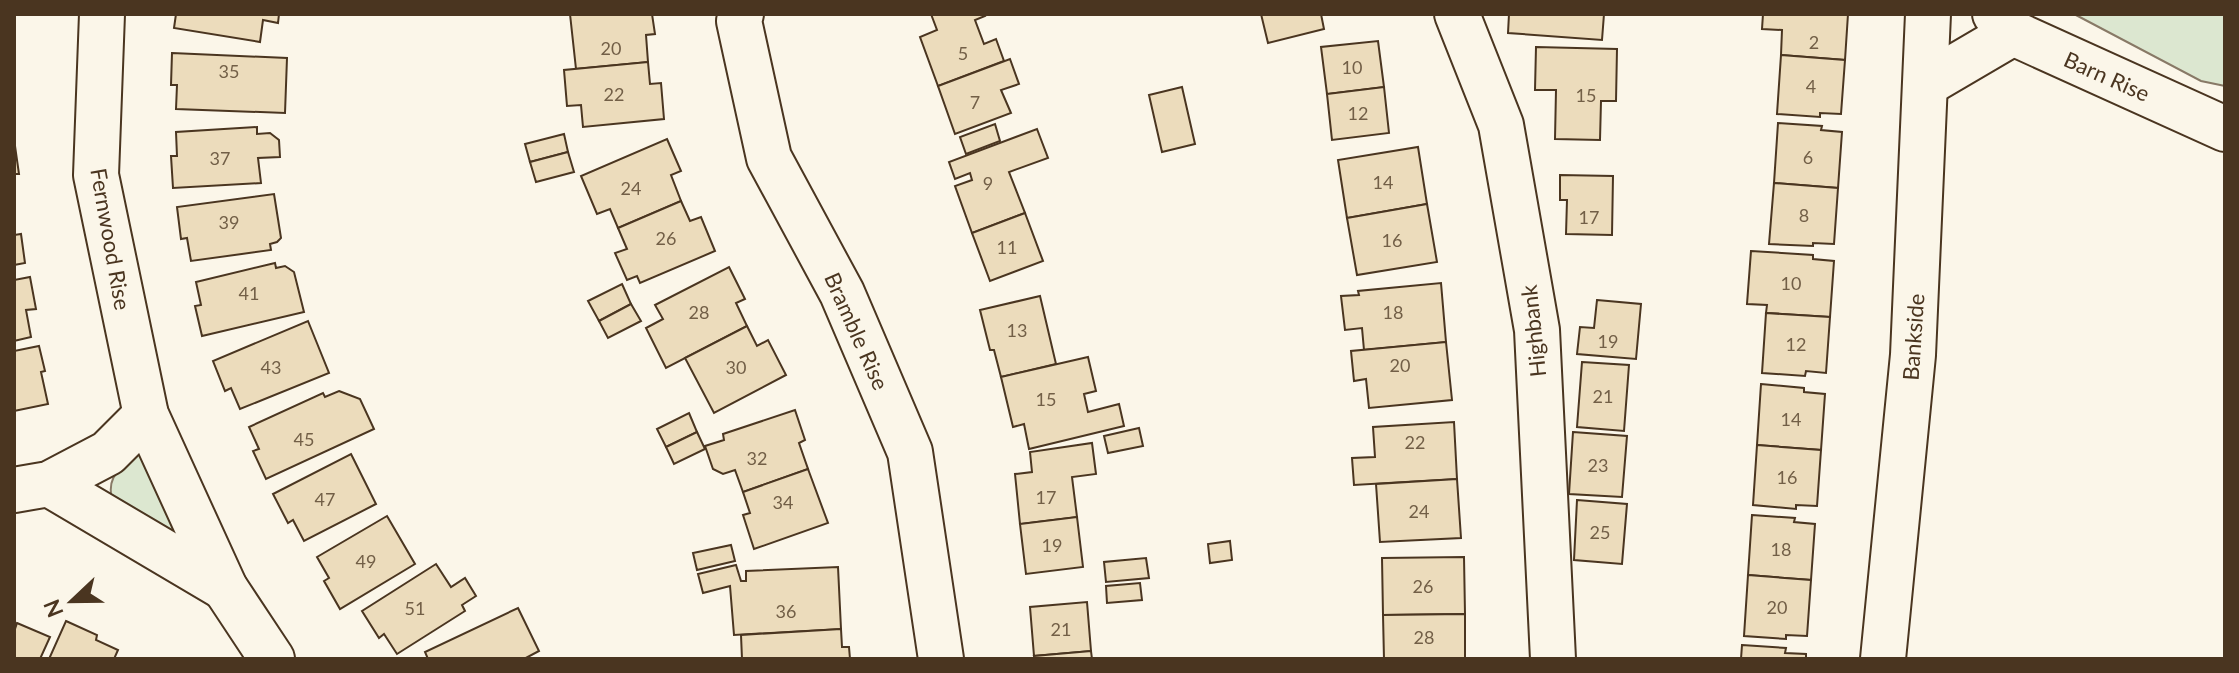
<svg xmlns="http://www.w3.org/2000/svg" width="2239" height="673" viewBox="0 0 2239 673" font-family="Lato,sans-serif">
<rect width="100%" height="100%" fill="#fbf6e9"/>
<!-- green -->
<g fill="#dce7d0" stroke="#887966" stroke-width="2">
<path d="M 2074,14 L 2225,14 L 2225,86 L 2201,81 Z"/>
<path d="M 135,455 L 150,455 L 179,525 L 169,532 L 115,508 C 104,482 115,471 135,455 Z"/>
</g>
<!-- building -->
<g fill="#ecdcbc" stroke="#4a3520" stroke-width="2">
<path d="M 176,14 L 279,14 L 278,23 L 263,20 L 260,42 L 174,28 Z"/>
<path d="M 570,14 L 652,14 L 655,34 L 646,35 L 648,62 L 576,69 Z"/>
<path d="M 931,14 L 984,14 L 985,16 L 975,20 L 984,44 L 996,39 L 1004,61 L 938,86 L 920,37 L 937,30 Z"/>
<path d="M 1261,14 L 1321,14 L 1324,29 L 1268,43 Z"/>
<path d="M 1509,14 L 1604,14 L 1602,40 L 1508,33 Z"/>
<path d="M 1763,14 L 1848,14 L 1845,60 L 1781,55 L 1782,30 L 1762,29 Z"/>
<path d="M 1378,41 L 1384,87 L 1327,94 L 1321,47 Z"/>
<path d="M 1536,47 L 1617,49 L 1616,101 L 1601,101 L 1600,140 L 1555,139 L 1556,90 L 1535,90 Z"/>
<path d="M 172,53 L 287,58 L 285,113 L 176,109 L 177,85 L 171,85 Z"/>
<path d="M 1781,55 L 1845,60 L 1841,114 L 1820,113 L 1820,117 L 1777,114 Z"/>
<path d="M 1010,59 L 1019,84 L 1001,90 L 1011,113 L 955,134 L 938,86 Z"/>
<path d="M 648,62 L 650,84 L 661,83 L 664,119 L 583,127 L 581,105 L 567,106 L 564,70 Z"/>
<path d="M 1182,87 L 1195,144 L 1162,152 L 1149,95 Z"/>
<path d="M 1384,87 L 1389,133 L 1332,140 L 1327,94 Z"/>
<path d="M 1778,123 L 1822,126 L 1821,130 L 1842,132 L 1838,188 L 1774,183 Z"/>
<path d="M 995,124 L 1000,141 L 966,154 L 960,137 Z"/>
<path d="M 257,127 L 257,134 L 270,133 L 279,140 L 280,157 L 258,158 L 261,183 L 173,188 L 171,156 L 177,156 L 176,132 Z"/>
<path d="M 1037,129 L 1048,158 L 1009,172 L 1025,213 L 972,233 L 955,186 L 972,180 L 970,173 L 955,179 L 949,162 Z"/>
<path d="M 564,134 L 568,152 L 530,162 L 525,144 Z"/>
<path d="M 14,139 L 19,174 L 14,174 Z"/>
<path d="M 667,139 L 681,171 L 671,175 L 681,201 L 618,228 L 610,209 L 597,214 L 581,176 Z"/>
<path d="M 1418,147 L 1427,204 L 1347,218 L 1338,160 Z"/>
<path d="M 568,152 L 574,172 L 536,182 L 530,162 Z"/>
<path d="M 1560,175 L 1613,176 L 1612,235 L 1566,234 L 1567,200 L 1560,200 Z"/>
<path d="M 1774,183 L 1838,188 L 1834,244 L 1813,243 L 1813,246 L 1769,244 Z"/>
<path d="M 274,194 L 281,238 L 277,242 L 270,244 L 271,250 L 191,261 L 187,238 L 181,239 L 177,207 Z"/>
<path d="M 681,201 L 690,221 L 701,217 L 715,251 L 640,283 L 637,276 L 627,280 L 615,253 L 627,249 L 618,228 Z"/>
<path d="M 1427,204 L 1437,262 L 1357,275 L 1347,218 Z"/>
<path d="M 1025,213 L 1043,261 L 990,281 L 972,233 Z"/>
<path d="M 21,234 L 25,263 L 14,265 L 14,235 Z"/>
<path d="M 1751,251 L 1813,255 L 1813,259 L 1834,261 L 1830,317 L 1766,313 L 1767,305 L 1747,304 Z"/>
<path d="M 275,263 L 276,268 L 285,266 L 294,272 L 304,312 L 202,336 L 195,306 L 201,305 L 196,282 Z"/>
<path d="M 729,267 L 745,299 L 736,303 L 747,326 L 666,368 L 646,328 L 663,319 L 655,305 Z"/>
<path d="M 30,277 L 36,309 L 26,310 L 31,337 L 14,341 L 14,280 Z"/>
<path d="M 1441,283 L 1446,342 L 1364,350 L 1362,328 L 1345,330 L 1341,296 L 1359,295 L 1358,291 Z"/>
<path d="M 622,284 L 631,304 L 599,321 L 588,301 Z"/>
<path d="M 1040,296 L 1056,364 L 1001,377 L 994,350 L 990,350 L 980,310 Z"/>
<path d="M 1597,300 L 1641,304 L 1636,359 L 1577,354 L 1580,327 L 1594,328 Z"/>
<path d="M 631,304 L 641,321 L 608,338 L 599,321 Z"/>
<path d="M 1766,313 L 1830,317 L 1826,373 L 1806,371 L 1805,376 L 1762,373 Z"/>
<path d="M 308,321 L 329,373 L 240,409 L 231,388 L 225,391 L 213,361 Z"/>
<path d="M 747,326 L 757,346 L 768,340 L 786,375 L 714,413 L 685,358 Z"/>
<path d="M 1446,342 L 1452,400 L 1369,408 L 1366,379 L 1354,381 L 1351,351 Z"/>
<path d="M 39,346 L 45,371 L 41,372 L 48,404 L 14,411 L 14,351 Z"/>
<path d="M 1088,357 L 1096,391 L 1084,394 L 1088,412 L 1119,404 L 1124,426 L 1029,449 L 1024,424 L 1013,427 L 1001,377 Z"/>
<path d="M 1582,362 L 1629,365 L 1624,431 L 1577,427 Z"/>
<path d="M 1761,384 L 1804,388 L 1804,392 L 1825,394 L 1821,450 L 1757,445 Z"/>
<path d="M 339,391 L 360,399 L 374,429 L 266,479 L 253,451 L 259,449 L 249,427 L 323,393 L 325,397 Z"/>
<path d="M 795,410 L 805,440 L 799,443 L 808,469 L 743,492 L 735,470 L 723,474 L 713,469 L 705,446 L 724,440 L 723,434 Z"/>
<path d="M 689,413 L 697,432 L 666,447 L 657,429 Z"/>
<path d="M 1454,422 L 1457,479 L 1354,485 L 1352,458 L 1375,457 L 1373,427 Z"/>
<path d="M 1139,428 L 1143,446 L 1108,453 L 1104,436 Z"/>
<path d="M 697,432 L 705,449 L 674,464 L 666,447 Z"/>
<path d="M 1573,432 L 1627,436 L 1622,497 L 1569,494 Z"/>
<path d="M 1092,443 L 1096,474 L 1072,477 L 1077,517 L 1020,524 L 1015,474 L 1032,472 L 1030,452 Z"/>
<path d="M 1757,445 L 1821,450 L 1817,506 L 1796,505 L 1796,509 L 1753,505 Z"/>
<path d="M 351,454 L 376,504 L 304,541 L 293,520 L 288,523 L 273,494 Z"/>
<path d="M 808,469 L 828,523 L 754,549 L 743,515 L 750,513 L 743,492 Z"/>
<path d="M 1457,479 L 1461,538 L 1380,542 L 1376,484 Z"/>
<path d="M 1577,500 L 1627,504 L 1622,564 L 1574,560 Z"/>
<path d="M 1752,515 L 1795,518 L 1794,522 L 1815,524 L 1811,580 L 1748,575 Z"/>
<path d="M 387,516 L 415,564 L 340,609 L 324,581 L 329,578 L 317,557 Z"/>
<path d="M 1077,517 L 1083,567 L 1026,574 L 1020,524 Z"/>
<path d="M 1230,541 L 1232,560 L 1210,563 L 1208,544 Z"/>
<path d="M 731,545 L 735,561 L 697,570 L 693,553 Z"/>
<path d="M 1464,557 L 1465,614 L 1383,615 L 1382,558 Z"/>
<path d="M 1146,558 L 1149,578 L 1106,582 L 1104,562 Z"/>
<path d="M 436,564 L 451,587 L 465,578 L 476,596 L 462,605 L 465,611 L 397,654 L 384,634 L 379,638 L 362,611 Z"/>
<path d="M 736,565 L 741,581 L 746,581 L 746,571 L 838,567 L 841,629 L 734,635 L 730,586 L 703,593 L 698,574 Z"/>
<path d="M 1748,575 L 1811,580 L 1807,636 L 1786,635 L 1786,639 L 1744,636 Z"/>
<path d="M 1140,583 L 1142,600 L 1107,603 L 1106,586 Z"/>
<path d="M 1087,602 L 1091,651 L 1034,656 L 1030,607 Z"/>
<path d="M 518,608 L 539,651 L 524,659 L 428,659 L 425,652 Z"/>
<path d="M 1465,614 L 1465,659 L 1384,659 L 1383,615 Z"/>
<path d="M 66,621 L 97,635 L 96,640 L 118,650 L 114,659 L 49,659 Z"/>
<path d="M 17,623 L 50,637 L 40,659 L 14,659 L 14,632 Z"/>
<path d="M 841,629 L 842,647 L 849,647 L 850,659 L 742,659 L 741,635 Z"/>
<path d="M 1742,645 L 1786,648 L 1785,653 L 1806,654 L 1806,659 L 1741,659 Z"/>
<path d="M 1091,651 L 1092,659 L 1035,659 L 1034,656 Z"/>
</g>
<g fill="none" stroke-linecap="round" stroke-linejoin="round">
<!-- minor casing -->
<g stroke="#4a3520" stroke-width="48">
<g id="minor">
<path d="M 102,14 L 96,175 L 146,415 L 225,588 L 272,659"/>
<path d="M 741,14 L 739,21 L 769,158 L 842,293 L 910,452 L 941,659"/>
<path d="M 1457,14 L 1501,125 L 1537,330 L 1553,659"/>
<path d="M 1995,14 L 2013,33 L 2225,129"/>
<path d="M 1926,84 L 2013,33"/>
<path d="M 49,484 L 225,588"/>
<path d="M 14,490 L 49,484 L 108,453 L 146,415"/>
<path d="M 1883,659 L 1913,355 L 1928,14"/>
</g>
</g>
<!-- minor -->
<use href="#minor" stroke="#fbf6e9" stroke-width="44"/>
</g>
<g text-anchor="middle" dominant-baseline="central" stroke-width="6" stroke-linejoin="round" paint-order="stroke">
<!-- number labels -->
<g font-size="18" fill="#725f47">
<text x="1814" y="42">2</text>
<text x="611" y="48">20</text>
<text x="963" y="53">5</text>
<text x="1352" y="67">10</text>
<text x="229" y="71">35</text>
<text x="1811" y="86">4</text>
<text x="614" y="94">22</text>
<text x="1586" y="95">15</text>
<text x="975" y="102">7</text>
<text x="1358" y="113">12</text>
<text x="1808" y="157">6</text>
<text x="220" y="158">37</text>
<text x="1383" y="182">14</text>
<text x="988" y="183">9</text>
<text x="631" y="188">24</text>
<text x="1804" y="215">8</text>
<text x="1589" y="217">17</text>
<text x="229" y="222">39</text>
<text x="666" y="238">26</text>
<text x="1392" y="240">16</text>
<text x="1007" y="247">11</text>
<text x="1791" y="283">10</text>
<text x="249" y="293">41</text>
<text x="699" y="312">28</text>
<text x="1393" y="312">18</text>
<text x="1017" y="330">13</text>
<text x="1608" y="341">19</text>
<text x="1796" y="344">12</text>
<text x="1400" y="365">20</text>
<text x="271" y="367">43</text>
<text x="736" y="367">30</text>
<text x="1603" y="396">21</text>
<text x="1046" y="399">15</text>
<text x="1791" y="419">14</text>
<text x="304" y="439">45</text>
<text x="1415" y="442">22</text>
<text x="757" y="458">32</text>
<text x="1598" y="465">23</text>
<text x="1787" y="477">16</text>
<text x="1046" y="497">17</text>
<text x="325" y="499">47</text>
<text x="783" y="502">34</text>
<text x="1419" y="511">24</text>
<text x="1600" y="532">25</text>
<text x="1052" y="545">19</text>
<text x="1781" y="549">18</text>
<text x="366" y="561">49</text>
<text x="1423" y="586">26</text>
<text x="1777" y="607">20</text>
<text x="415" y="608">51</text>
<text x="786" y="611">36</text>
<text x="1061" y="629">21</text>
<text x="1424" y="637">28</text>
</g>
<!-- street labels -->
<g font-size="22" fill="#4a3520" stroke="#fbf6e9">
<text transform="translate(2107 76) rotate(24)">Barn Rise</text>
<text transform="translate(111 239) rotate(80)">Fernwood Rise</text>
<text transform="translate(857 331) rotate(66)">Bramble Rise</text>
<text transform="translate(1533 331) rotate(-96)">Highbank</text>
<text transform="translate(1913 337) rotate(-86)">Bankside</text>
</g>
</g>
<!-- border -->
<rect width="2239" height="673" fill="none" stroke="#4a3520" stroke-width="32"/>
<!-- north arrow -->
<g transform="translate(72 601) rotate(248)" stroke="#fbf6e9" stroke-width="6" paint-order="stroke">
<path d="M0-6L14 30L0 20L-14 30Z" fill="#4a3520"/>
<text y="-12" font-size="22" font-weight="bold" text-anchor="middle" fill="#4a3520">N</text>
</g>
</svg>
